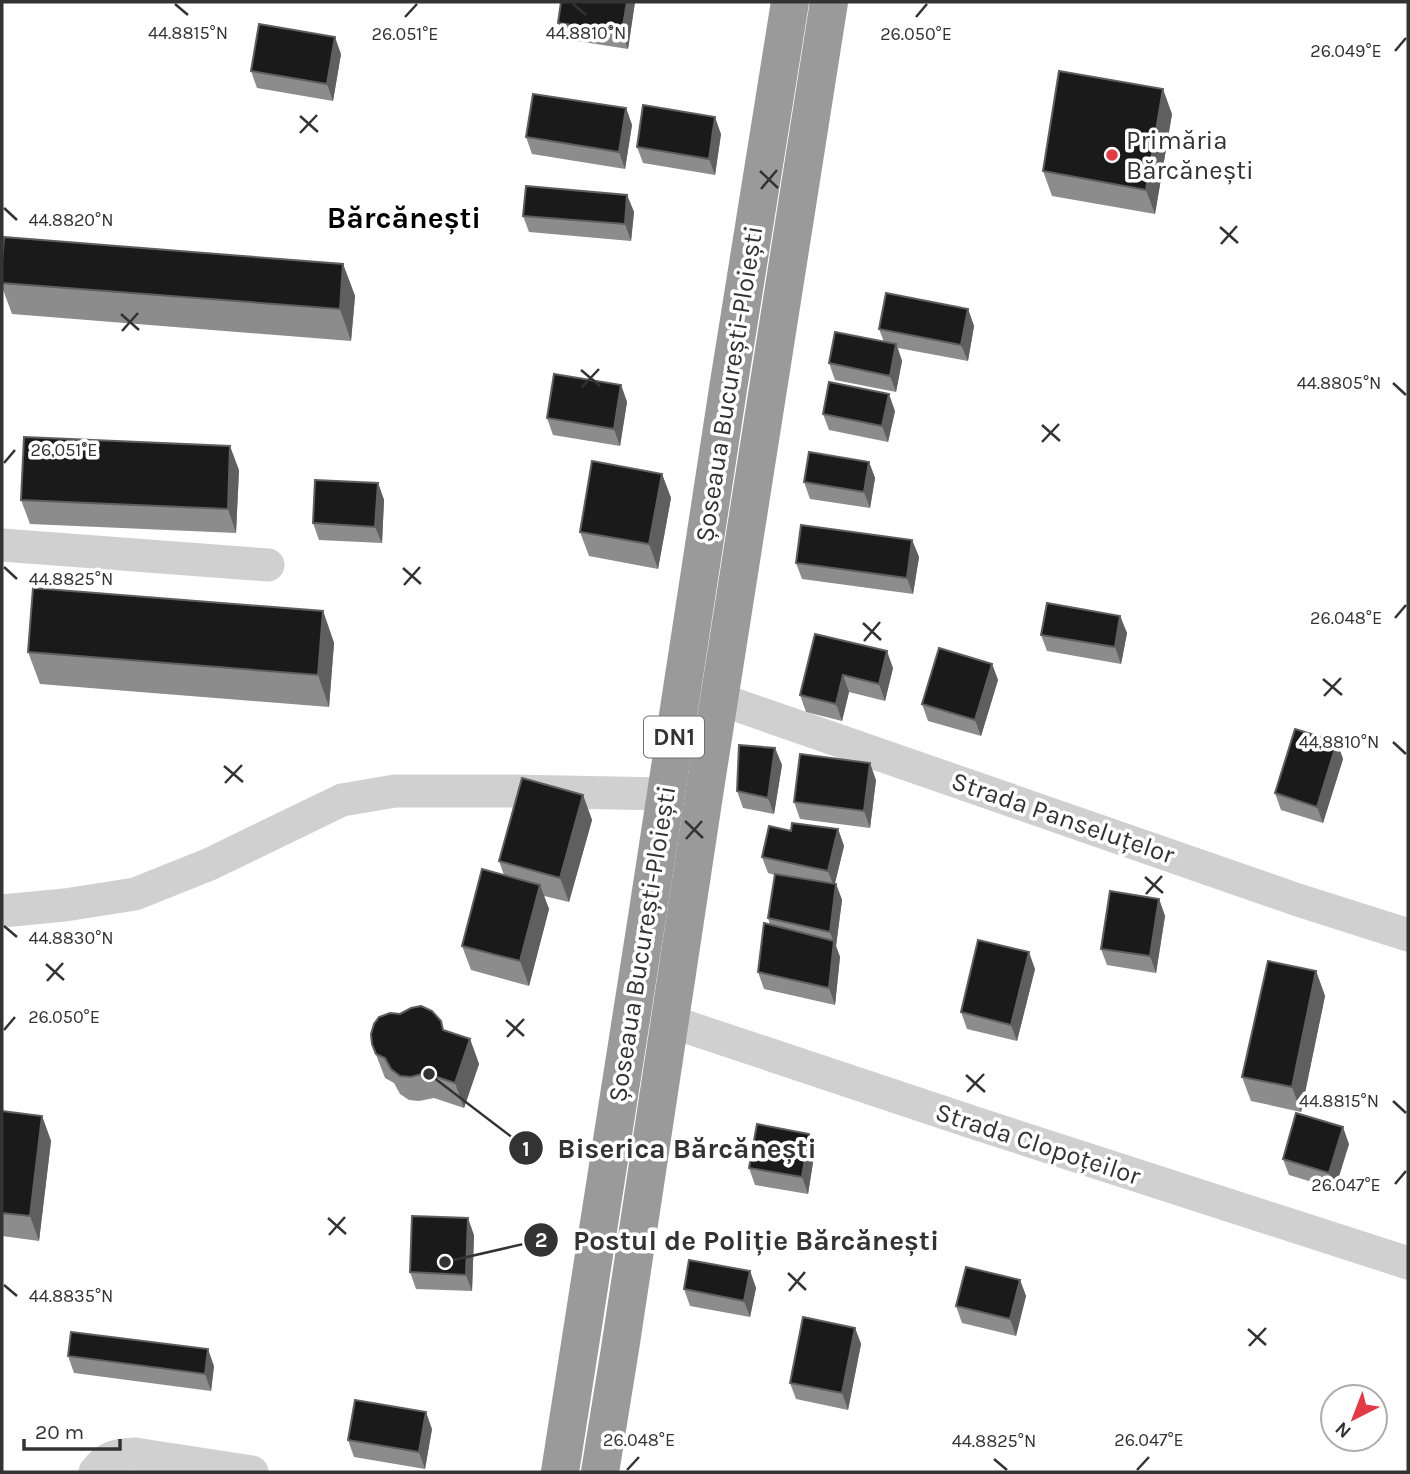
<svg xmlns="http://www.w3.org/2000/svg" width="1410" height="1474" viewBox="0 0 1410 1474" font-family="Karla,sans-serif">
<rect width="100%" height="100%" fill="#fff"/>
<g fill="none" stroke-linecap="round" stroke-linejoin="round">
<!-- minor -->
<g stroke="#d0d0d0" stroke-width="33">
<path d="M 2,545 L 268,565"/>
<path d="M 719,699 L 1298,900 L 1408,935"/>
<path d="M 2,911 L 65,905 L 135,894 L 210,864 L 342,800 L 395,791 L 512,791 L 666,794"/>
<path d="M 669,1021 L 981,1125 L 1408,1263"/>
<path d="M 95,1472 C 107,1456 116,1455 135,1454 L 252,1472"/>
</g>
<!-- highway -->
<g stroke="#9a9a9a" stroke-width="38">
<path d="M 560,1472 L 648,911 L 728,389 L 790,2"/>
<path d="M 600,1472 L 620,1349 L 706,782 L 829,2"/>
</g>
</g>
<!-- wall -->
<g fill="#8c8c8c">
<path d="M 561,2 L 635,2 L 628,49 L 564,39 L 558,23 Z"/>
<path d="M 341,54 L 333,101 L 257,88 L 251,71 Z"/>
<path d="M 626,108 L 632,125 L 625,169 L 532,154 L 526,137 Z"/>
<path d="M 1172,114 L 1155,214 L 1052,196 L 1043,171 Z"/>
<path d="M 721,134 L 715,175 L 643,163 L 637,147 Z"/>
<path d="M 627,195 L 634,212 L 631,241 L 529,232 L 523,216 Z"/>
<path d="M 2,262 L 343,264 L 355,296 L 351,341 L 12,314 L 2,287 Z"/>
<path d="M 968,309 L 974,326 L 968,361 L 898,348 L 902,361 L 896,392 L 835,380 L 829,363 L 884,342 L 879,329 Z"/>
<path d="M 621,385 L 627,402 L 620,446 L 553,435 L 547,418 Z"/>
<path d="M 895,411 L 888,442 L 829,430 L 823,414 Z"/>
<path d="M 869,462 L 875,478 L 870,508 L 810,499 L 804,482 Z"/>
<path d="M 239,470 L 236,533 L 30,524 L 21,500 Z"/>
<path d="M 662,474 L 671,498 L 658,569 L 589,556 L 580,532 Z"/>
<path d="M 378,483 L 384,500 L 382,543 L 319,540 L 313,523 Z"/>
<path d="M 912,540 L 919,557 L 913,594 L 802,579 L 796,563 Z"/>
<path d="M 323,611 L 334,643 L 329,707 L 40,684 L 28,652 Z"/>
<path d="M 1120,616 L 1127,633 L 1121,664 L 1047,651 L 1041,635 Z"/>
<path d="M 815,634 L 893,668 L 885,701 L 849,692 L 842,721 L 806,712 L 800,695 Z"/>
<path d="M 992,664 L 998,680 L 981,736 L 928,721 L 922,704 Z"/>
<path d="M 1337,742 L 1343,759 L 1323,823 L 1281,810 L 1275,793 Z"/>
<path d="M 775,748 L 782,765 L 774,814 L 743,808 L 737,791 Z"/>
<path d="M 876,780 L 870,828 L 800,819 L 794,802 Z"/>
<path d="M 583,795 L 592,820 L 569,902 L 544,896 L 549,909 L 529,986 L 471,970 L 462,946 L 504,875 L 499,861 Z"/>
<path d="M 838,829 L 844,846 L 835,883 L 836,884 L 842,900 L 836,946 L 840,957 L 835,1005 L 764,989 L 758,972 L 770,925 L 768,918 L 775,875 L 768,873 L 762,857 Z"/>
<path d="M 1159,899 L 1165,916 L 1156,973 L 1107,965 L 1101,949 Z"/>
<path d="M 1035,969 L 1017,1041 L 967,1029 L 961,1012 Z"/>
<path d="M 1316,971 L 1325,996 L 1301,1112 L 1251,1101 L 1242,1077 Z"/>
<path d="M 444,1030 L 470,1039 L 479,1064 L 464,1108 L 434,1098 L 419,1101 L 409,1100 L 400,1094 L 394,1083 L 385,1078 L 372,1044 Z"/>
<path d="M 2,1111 L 42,1116 L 51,1141 L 39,1241 L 2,1236 Z"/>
<path d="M 809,1134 L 815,1150 L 808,1194 L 755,1185 L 749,1168 Z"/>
<path d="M 1349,1144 L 1335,1189 L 1289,1175 L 1283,1159 Z"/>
<path d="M 474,1235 L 472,1291 L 416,1289 L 410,1272 Z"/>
<path d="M 750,1271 L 756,1288 L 750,1317 L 690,1306 L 684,1289 Z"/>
<path d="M 1020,1280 L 1026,1296 L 1016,1336 L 962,1323 L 956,1306 Z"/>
<path d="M 855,1328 L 861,1344 L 848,1410 L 796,1399 L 790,1383 Z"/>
<path d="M 68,1356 L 214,1366 L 211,1391 L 74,1373 Z"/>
<path d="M 432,1429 L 425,1469 L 354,1457 L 348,1440 Z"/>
</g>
<!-- shaded-wall -->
<g fill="#5f5f5f">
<path d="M 627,2 L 635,2 L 628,49 L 622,32 Z"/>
<path d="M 335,37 L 341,54 L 333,101 L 327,84 Z"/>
<path d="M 1163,89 L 1172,114 L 1155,214 L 1146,190 Z"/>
<path d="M 626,108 L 632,125 L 625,169 L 619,152 Z"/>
<path d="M 715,117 L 721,134 L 715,175 L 709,159 Z"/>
<path d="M 627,195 L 634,212 L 631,241 L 625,224 Z"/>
<path d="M 343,264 L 355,296 L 351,341 L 340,309 Z"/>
<path d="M 968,309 L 974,326 L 968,361 L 961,345 Z"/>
<path d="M 896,344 L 902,361 L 896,392 L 890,376 Z"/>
<path d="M 621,385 L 627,402 L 620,446 L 614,429 Z"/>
<path d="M 889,394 L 895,411 L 888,442 L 882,426 Z"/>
<path d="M 230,446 L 239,470 L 236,533 L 228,509 Z"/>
<path d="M 869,462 L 875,478 L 870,508 L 864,492 Z"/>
<path d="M 662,474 L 671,498 L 658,569 L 649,544 Z"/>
<path d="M 378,483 L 384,500 L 382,543 L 375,527 Z"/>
<path d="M 912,540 L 919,557 L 913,594 L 907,578 Z"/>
<path d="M 323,611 L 334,643 L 329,707 L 318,675 Z"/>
<path d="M 1120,616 L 1127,633 L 1121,664 L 1115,647 Z"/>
<path d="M 887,651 L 893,668 L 885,701 L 879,684 Z"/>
<path d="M 992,664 L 998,680 L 981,736 L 975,720 Z"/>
<path d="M 843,675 L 849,692 L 842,721 L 836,704 Z"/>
<path d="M 1337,742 L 1343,759 L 1323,823 L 1317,807 Z"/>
<path d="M 775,748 L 782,765 L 774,814 L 768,798 Z"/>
<path d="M 870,763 L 876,780 L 870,828 L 864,811 Z"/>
<path d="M 583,795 L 592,820 L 569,902 L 560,878 Z"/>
<path d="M 838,829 L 844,846 L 834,887 L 828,871 Z"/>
<path d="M 836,884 L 842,900 L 836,946 L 840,957 L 835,1005 L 829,988 L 834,943 L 830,932 Z"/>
<path d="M 540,885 L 549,909 L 529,986 L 520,961 Z"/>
<path d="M 1159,899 L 1165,916 L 1156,973 L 1150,956 Z"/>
<path d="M 1029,952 L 1035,969 L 1017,1041 L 1011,1025 Z"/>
<path d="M 1316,971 L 1325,996 L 1301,1112 L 1292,1087 Z"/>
<path d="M 470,1039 L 479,1064 L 464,1108 L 455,1083 Z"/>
<path d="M 42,1116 L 51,1141 L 39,1241 L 30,1216 Z"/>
<path d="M 1343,1127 L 1349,1144 L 1335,1189 L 1329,1173 Z"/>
<path d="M 809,1134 L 815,1150 L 808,1194 L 802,1177 Z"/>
<path d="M 468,1218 L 474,1235 L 472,1291 L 466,1275 Z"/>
<path d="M 750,1271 L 756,1288 L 750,1317 L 744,1301 Z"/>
<path d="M 1020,1280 L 1026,1296 L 1016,1336 L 1010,1319 Z"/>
<path d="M 855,1328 L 861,1344 L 848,1410 L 842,1393 Z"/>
<path d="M 208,1349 L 214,1366 L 211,1391 L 205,1374 Z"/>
<path d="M 426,1412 L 432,1429 L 425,1469 L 419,1452 Z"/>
</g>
<!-- building -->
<g fill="#1a1a1a" stroke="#5f5f5f" stroke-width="2">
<path d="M 561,2 L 627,2 L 622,32 L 558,23 Z"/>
<path d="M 259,24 L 335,37 L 327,84 L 251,71 Z"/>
<path d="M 1059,71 L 1163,89 L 1146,190 L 1043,171 Z"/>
<path d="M 533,94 L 626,108 L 619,152 L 526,137 Z"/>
<path d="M 643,105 L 715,117 L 709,159 L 637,147 Z"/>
<path d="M 526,186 L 627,195 L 625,224 L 523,216 Z"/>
<path d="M 4,237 L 343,264 L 340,309 L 2,283 L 2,262 Z"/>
<path d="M 886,293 L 968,309 L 961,345 L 879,329 Z"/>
<path d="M 835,332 L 896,344 L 890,376 L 829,363 Z"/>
<path d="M 554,374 L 621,385 L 614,429 L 547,418 Z"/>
<path d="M 829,382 L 889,394 L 882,426 L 823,414 Z"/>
<path d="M 24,437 L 230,446 L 228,509 L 21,500 Z"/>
<path d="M 809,452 L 869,462 L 864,492 L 804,482 Z"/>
<path d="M 592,461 L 662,474 L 649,544 L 580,532 Z"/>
<path d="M 315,480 L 378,483 L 375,527 L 313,523 Z"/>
<path d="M 801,525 L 912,540 L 907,578 L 796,563 Z"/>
<path d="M 33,588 L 323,611 L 318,675 L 28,652 Z"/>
<path d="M 1047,603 L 1120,616 L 1115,647 L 1041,635 Z"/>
<path d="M 815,634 L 887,651 L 879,684 L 843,675 L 836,704 L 800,695 Z"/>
<path d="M 939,648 L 992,664 L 975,720 L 922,704 Z"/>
<path d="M 1295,729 L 1337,742 L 1317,807 L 1275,793 Z"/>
<path d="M 739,745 L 775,748 L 768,798 L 737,791 Z"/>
<path d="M 800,754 L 870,763 L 864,811 L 794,802 Z"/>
<path d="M 522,778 L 583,795 L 560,878 L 499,861 Z"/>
<path d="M 792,823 L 838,829 L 828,871 L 762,857 L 769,826 L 791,831 Z"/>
<path d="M 482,869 L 540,885 L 520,961 L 462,946 Z"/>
<path d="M 775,874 L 836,884 L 830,932 L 768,918 Z"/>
<path d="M 1110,891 L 1159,899 L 1150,956 L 1101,949 Z"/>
<path d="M 764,923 L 834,941 L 829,988 L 758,972 Z"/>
<path d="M 978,940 L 1029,952 L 1011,1025 L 961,1012 Z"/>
<path d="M 1268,961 L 1316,971 L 1292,1087 L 1242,1077 Z"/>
<path d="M 421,1006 L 432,1011 L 441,1021 L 443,1030 L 470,1039 L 455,1083 L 425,1073 L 411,1077 L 400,1076 L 391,1069 L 385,1058 L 376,1054 L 372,1044 L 371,1034 L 374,1024 L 379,1017 L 390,1013 L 400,1014 L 411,1008 Z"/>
<path d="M 2,1111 L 42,1116 L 30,1216 L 2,1213 Z"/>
<path d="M 1296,1113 L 1343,1127 L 1329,1173 L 1283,1159 Z"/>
<path d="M 757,1124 L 809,1134 L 802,1177 L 749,1168 Z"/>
<path d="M 412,1216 L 468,1218 L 466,1275 L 410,1272 Z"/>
<path d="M 689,1260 L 750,1271 L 744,1301 L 684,1289 Z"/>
<path d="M 966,1267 L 1020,1280 L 1010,1319 L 956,1306 Z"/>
<path d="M 803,1317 L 855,1328 L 842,1393 L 790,1383 Z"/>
<path d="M 71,1332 L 208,1349 L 205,1374 L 68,1356 Z"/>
<path d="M 355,1400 L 426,1412 L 419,1452 L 348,1440 Z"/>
</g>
<!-- ticks -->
<path fill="none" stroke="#333" stroke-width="2.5" d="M 175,4 L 188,15M 573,4 L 586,15M 405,17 L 417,4M 916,17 L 927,4M 1395,51 L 1406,38M 300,116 L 318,132M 300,133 L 317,115M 760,171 L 778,188M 761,189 L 777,170M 4,208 L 17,220M 1220,227 L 1238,243M 1221,244 L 1237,226M 121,314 L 139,330M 122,331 L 138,313M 581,370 L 600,386M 1393,383 L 1406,395M 582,387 L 599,369M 1042,425 L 1060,441M 1042,442 L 1059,424M 4,463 L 15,450M 4,567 L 17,579M 403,568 L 421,584M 404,585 L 420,567M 1395,618 L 1406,605M 863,623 L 881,640M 864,641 L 880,622M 1323,679 L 1342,695M 1324,696 L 1341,678M 1393,742 L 1406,754M 224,766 L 243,782M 225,783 L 242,765M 685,821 L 703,838M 686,839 L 702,821M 1145,877 L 1163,893M 1146,894 L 1162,876M 4,926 L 17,937M 46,964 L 64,980M 47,981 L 63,963M 506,1020 L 524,1036M 4,1030 L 15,1017M 507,1037 L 524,1019M 966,1075 L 985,1092M 967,1092 L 984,1074M 1393,1101 L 1406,1113M 1395,1184 L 1406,1171M 328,1218 L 346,1234M 329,1235 L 345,1217M 788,1273 L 806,1290M 4,1285 L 17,1296M 789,1291 L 805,1272M 1248,1329 L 1266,1345M 1249,1346 L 1266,1328M 994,1459 L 1007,1470M 627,1470 L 639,1457M 1137,1470 L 1149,1457"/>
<!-- markers -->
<circle fill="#e63946" stroke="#fff" stroke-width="2.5" cx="1112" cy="155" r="7"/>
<g text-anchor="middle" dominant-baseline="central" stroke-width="7" stroke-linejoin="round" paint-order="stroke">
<!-- shield labels -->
<rect fill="#fff" stroke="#707070" stroke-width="2" x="644" y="716.5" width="60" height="41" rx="5"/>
<g font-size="24" font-weight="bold" fill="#333">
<text x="674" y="737">DN1</text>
</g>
<!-- poi labels -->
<g font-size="26" fill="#333" stroke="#fff" text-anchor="start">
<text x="1126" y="140">Primăria<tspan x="1126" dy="30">Bărcănești</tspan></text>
</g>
<!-- street labels -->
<g font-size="26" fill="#333" stroke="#fff">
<text transform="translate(729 384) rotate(-81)">Șoseaua București-Ploiești</text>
<text transform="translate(1063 818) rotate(19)">Strada Panseluțelor</text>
<text transform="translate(642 944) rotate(-81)">Șoseaua București-Ploiești</text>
<text transform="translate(1038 1144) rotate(18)">Strada Clopoțeilor</text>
</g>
<!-- quarter labels -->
<g font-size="30" font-weight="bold" fill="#000" stroke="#fff">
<text x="404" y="218">Bărcănești</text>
</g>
</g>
<g font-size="18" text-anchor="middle" fill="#333" stroke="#fff" stroke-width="7" stroke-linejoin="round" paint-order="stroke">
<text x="188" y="39">44.8815°N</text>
<text x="586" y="39">44.8810°N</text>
<text x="405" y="40">26.051°E</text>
<text x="916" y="40">26.050°E</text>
<text x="1346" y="57">26.049°E</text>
<text x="71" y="226">44.8820°N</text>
<text x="1339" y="389">44.8805°N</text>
<text x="64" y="456">26.051°E</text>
<text x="71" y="585">44.8825°N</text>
<text x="1346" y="624">26.048°E</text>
<text x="1339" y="748">44.8810°N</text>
<text x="71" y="944">44.8830°N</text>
<text x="64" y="1023">26.050°E</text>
<text x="1339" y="1107">44.8815°N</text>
<text x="1346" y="1191">26.047°E</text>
<text x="71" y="1302">44.8835°N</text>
<text x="639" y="1446">26.048°E</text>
<text x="1149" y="1446">26.047°E</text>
<text x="994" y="1447">44.8825°N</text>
</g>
<!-- callouts -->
<path fill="none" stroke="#333" stroke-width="2.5" d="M429 1074L526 1148M445 1262L541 1240"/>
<g fill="#333" stroke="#fff" stroke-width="2.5">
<circle cx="429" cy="1074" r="7"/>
<circle cx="445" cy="1262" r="7"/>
<circle cx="526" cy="1148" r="18"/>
<circle cx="541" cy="1240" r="18"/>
</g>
<g font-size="21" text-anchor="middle" font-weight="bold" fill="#fff">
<text x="526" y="1156">1</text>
<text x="541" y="1247">2</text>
</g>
<g font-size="28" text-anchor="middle" font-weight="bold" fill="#333" stroke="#fff" stroke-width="7" stroke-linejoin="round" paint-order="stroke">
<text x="687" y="1158">Biserica Bărcănești</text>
<text x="756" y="1250">Postul de Poliție Bărcănești</text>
</g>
<!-- border -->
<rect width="1410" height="1474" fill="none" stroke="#333333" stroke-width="7"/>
<!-- north arrow -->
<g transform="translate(1354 1418) rotate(222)"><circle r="33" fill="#ffffff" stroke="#adadad" stroke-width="2"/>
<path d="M0-5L12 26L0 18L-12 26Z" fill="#e63946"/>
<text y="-10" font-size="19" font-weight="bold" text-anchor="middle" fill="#333333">N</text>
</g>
<!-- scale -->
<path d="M24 1439v10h96v-10" fill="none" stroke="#333333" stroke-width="3.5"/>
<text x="35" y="1439" font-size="21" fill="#333333" stroke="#ffffff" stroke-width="5" paint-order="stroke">20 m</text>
</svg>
